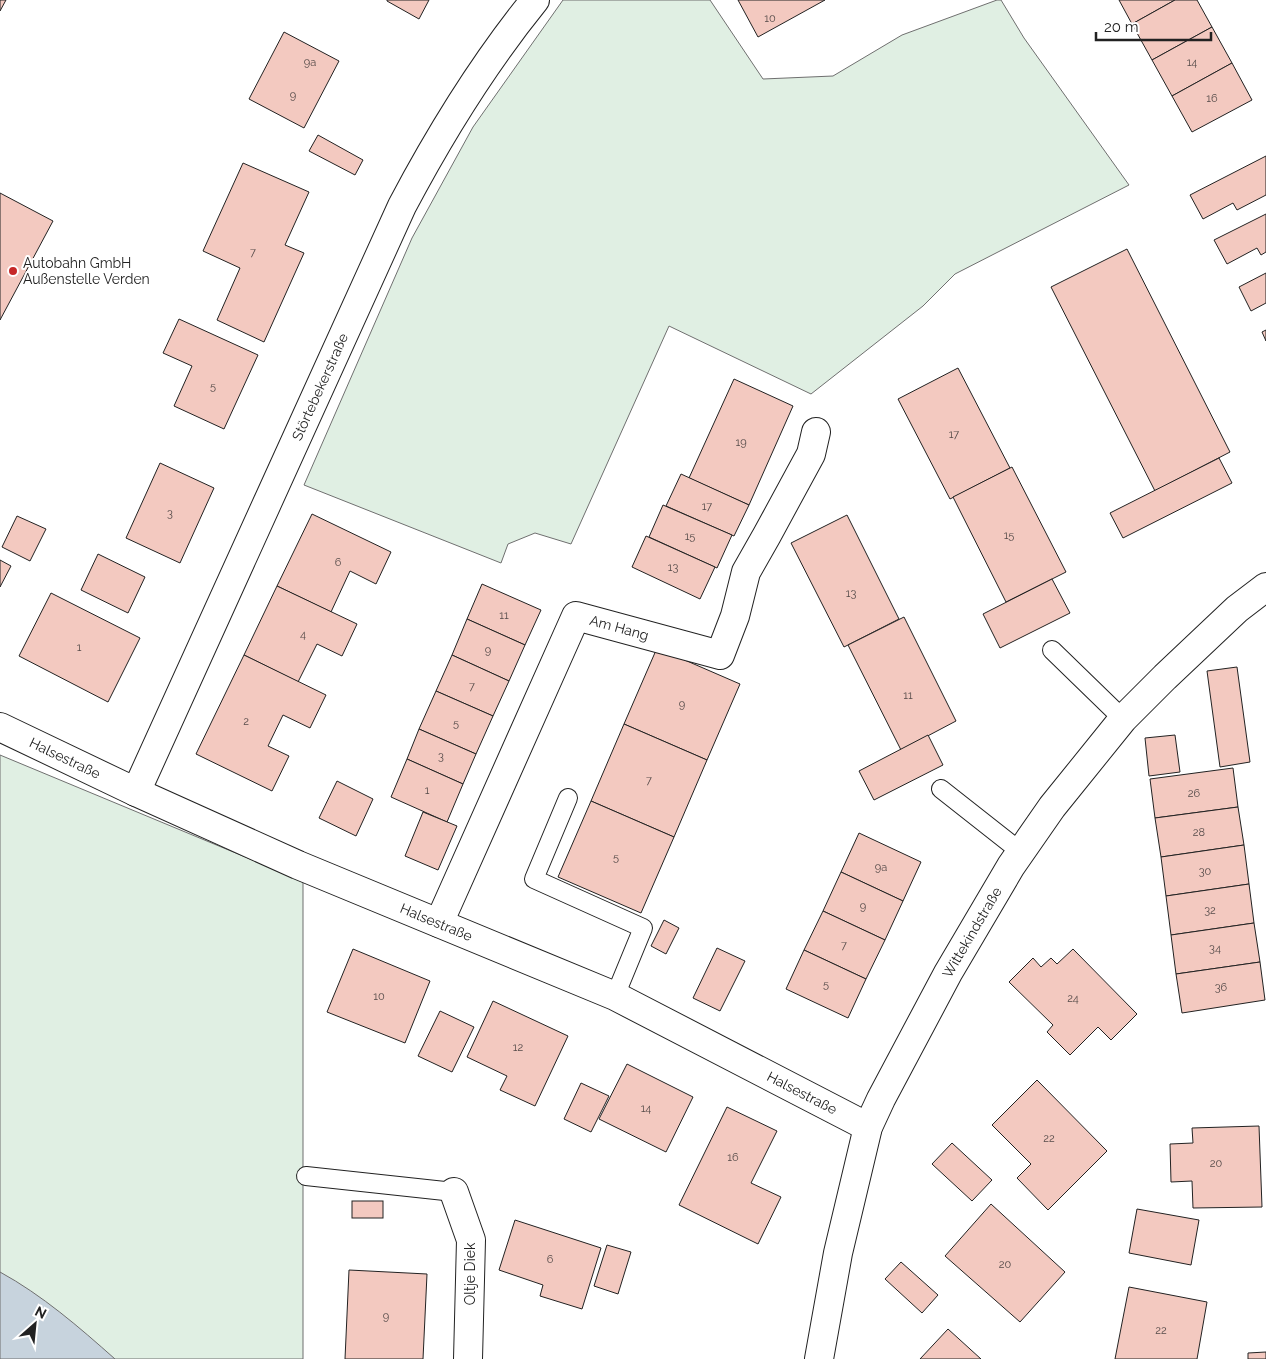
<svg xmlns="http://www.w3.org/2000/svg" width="1266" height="1359" viewBox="0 0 1266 1359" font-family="Raleway,sans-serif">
<rect width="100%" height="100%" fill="#fff"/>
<!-- green -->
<g fill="#e0efe3" stroke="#6f6f6f">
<path d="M 563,0 L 710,0 L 763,79 L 833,76 L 902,35 L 997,0 L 1001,0 L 1024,38 L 1129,185 L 955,274 L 923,306 L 811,394 L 669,326 L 571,544 L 535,533 L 508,544 L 501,563 L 304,485 L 412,238 L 473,127 Z"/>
<path d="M 0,755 L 303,881 L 303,1359 L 0,1359 Z"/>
</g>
<!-- water -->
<path fill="#c7d3dd" stroke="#6f6f6f" d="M 0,1272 C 42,1295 79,1327 115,1359 L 0,1359 Z"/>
<!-- building -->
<g fill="#f3c9c0" stroke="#222">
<path d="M 0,0 L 6,0 L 0,11 Z"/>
<path d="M 387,0 L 429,0 L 419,19 L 387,1 Z"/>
<path d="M 738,0 L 825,0 L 758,37 Z"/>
<path d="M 1119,0 L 1175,0 L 1132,24 Z"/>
<path d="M 1175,0 L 1197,0 L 1212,27 L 1152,60 L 1132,24 Z"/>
<path d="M 1212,27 L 1232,63 L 1172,96 L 1152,60 Z"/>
<path d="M 284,32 L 339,61 L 304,128 L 249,99 Z"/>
<path d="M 1232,63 L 1252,100 L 1192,132 L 1172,96 Z"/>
<path d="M 318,135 L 363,160 L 355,175 L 309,151 Z"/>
<path d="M 1266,156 L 1266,195 L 1237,210 L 1233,203 L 1203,219 L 1190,195 Z"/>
<path d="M 243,163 L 309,192 L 285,245 L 304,253 L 264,342 L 217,320 L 240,268 L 203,251 Z"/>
<path d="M 0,193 L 53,221 L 0,320 Z"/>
<path d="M 1266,214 L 1266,252 L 1261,255 L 1257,248 L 1227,264 L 1214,240 Z"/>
<path d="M 1127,249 L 1230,452 L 1155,491 L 1051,287 Z"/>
<path d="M 1266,273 L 1266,303 L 1251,311 L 1239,287 Z"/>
<path d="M 179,319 L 258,355 L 224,429 L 174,406 L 192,366 L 163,353 Z"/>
<path d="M 1266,330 L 1266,341 L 1262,332 Z"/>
<path d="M 958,368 L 1010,468 L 950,499 L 898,399 Z"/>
<path d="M 734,379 L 793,406 L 749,505 L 689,478 Z"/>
<path d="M 1219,458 L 1232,483 L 1123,538 L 1110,513 Z"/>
<path d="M 160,463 L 214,488 L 180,563 L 126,538 Z"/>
<path d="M 1012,467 L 1066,572 L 1006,602 L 953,497 Z"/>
<path d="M 681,474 L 749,505 L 734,536 L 666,506 Z"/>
<path d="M 663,505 L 732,535 L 717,568 L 649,537 Z"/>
<path d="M 312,514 L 391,552 L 376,584 L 350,571 L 331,612 L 277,586 Z"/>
<path d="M 847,515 L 899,619 L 844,647 L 791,543 Z"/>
<path d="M 17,516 L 46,529 L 30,561 L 2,547 Z"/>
<path d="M 646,536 L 715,567 L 700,599 L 632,567 Z"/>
<path d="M 98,554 L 145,577 L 128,613 L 81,590 Z"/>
<path d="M 0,560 L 11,566 L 0,587 Z"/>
<path d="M 1052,579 L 1070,613 L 1000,648 L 983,614 Z"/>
<path d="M 482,584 L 541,610 L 525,645 L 467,619 Z"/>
<path d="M 277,586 L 357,624 L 342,656 L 317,644 L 298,682 L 244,655 Z"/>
<path d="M 51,593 L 140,638 L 108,702 L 19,656 Z"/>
<path d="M 904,617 L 956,721 L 901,750 L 848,645 Z"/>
<path d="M 467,619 L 525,645 L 509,681 L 452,655 Z"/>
<path d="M 657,648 L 740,684 L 707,760 L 624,724 Z"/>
<path d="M 244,655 L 326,695 L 310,728 L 283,715 L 268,746 L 289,756 L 272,791 L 196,754 Z"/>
<path d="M 452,655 L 509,681 L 493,716 L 436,691 Z"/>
<path d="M 1237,667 L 1250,762 L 1220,767 L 1207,671 Z"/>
<path d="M 436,691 L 493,716 L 476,754 L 419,729 Z"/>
<path d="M 624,724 L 707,760 L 674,837 L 591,801 Z"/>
<path d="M 419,729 L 476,754 L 463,784 L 407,759 Z"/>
<path d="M 928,735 L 943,765 L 874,800 L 859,771 Z"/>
<path d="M 1175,735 L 1180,772 L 1149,776 L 1145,738 Z"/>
<path d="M 407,759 L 463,784 L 447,822 L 391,797 Z"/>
<path d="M 1233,768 L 1238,807 L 1155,818 L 1150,779 Z"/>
<path d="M 337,781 L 373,799 L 356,836 L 319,818 Z"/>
<path d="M 591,801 L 674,837 L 641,913 L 558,877 Z"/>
<path d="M 1238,807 L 1244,845 L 1161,857 L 1155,818 Z"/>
<path d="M 423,812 L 457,826 L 438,870 L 405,856 Z"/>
<path d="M 859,833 L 921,862 L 903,901 L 841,872 Z"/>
<path d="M 1244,845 L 1249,884 L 1166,896 L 1161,857 Z"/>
<path d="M 841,872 L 903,901 L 885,940 L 823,911 Z"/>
<path d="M 1249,884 L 1254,923 L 1171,935 L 1166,896 Z"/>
<path d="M 823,911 L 885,940 L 866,979 L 804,950 Z"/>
<path d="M 664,920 L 679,928 L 666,954 L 651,946 Z"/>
<path d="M 1254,923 L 1260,962 L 1176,974 L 1171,935 Z"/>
<path d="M 717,948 L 745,961 L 720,1011 L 693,998 Z"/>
<path d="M 353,949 L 430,981 L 405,1043 L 327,1012 Z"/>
<path d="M 1073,949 L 1137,1014 L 1111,1040 L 1098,1027 L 1070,1055 L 1047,1032 L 1053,1025 L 1009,982 L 1033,958 L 1041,967 L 1051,958 L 1057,964 Z"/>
<path d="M 804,950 L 866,979 L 848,1018 L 786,989 Z"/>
<path d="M 1260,962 L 1265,1000 L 1182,1013 L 1176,974 Z"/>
<path d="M 493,1001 L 568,1036 L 535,1106 L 500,1090 L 507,1076 L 467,1057 Z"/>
<path d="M 440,1011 L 474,1027 L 452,1072 L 418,1056 Z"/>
<path d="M 627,1064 L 693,1097 L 666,1152 L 599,1119 Z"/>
<path d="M 1037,1080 L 1107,1151 L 1048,1210 L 1017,1178 L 1031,1164 L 992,1125 Z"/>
<path d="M 581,1083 L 609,1096 L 591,1132 L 564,1119 Z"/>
<path d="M 727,1107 L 777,1131 L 751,1183 L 781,1197 L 758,1244 L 679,1205 Z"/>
<path d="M 1259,1126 L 1262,1207 L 1193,1208 L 1192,1181 L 1171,1182 L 1170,1144 L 1193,1143 L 1192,1128 Z"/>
<path d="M 952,1143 L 992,1180 L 972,1201 L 932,1164 Z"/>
<rect x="352" y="1201" width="31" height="17"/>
<path d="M 991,1204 L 1065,1272 L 1020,1322 L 945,1256 Z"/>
<path d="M 1137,1209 L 1199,1220 L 1191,1265 L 1129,1253 Z"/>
<path d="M 515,1220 L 601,1248 L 582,1309 L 540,1296 L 543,1285 L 499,1270 Z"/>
<path d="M 607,1245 L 631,1252 L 618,1294 L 594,1286 Z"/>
<path d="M 901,1262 L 938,1295 L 922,1313 L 885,1279 Z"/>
<path d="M 349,1270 L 427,1274 L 423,1359 L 345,1359 Z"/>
<path d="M 1129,1287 L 1207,1302 L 1197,1359 L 1115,1359 Z"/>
<path d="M 948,1329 L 981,1359 L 920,1359 Z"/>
<path d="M 1266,1352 L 1266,1359 L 1248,1359 L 1248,1353 Z"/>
</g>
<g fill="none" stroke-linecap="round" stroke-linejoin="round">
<!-- service casing -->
<g stroke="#222" stroke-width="20">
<g id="service">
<path d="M 1052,650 L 1123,719"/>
<path d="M 941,789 L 1021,852"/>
<path d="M 568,798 L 534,879 L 643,928 L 615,996"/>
<path d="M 306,1176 L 454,1192"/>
</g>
</g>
<!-- minor casing -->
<g stroke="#222" stroke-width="30">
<g id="minor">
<path id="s1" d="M 0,727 L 136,792 L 298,865 L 615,996 L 868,1127"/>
<path id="s2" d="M 136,792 L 402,206 C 440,134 483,64 535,0"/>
<path id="s3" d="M 439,923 L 576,616 L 720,655 L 735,616 L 746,572 L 767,535 L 811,454 L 816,432"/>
<path d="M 454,1192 L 471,1240 L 468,1359"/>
<path id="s4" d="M 819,1359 L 838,1253 L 868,1127 L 881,1099 L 948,973 L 1011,866 L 1052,807 L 1123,719 L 1165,677 L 1237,609 L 1266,587"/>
</g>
</g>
<!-- service -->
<use href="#service" stroke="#fff" stroke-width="18"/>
<!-- minor -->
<use href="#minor" stroke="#fff" stroke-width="28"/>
</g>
<!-- markers -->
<circle fill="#c62828" stroke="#fff" stroke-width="2" cx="13" cy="271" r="5"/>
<g text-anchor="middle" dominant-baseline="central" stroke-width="4" stroke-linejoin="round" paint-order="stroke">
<!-- number labels -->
<g font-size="11" fill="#564c4a">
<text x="770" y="18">10</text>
<text x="310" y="62">9a</text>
<text x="1192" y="62">14</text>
<text x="293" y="95">9</text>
<text x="1212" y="98">16</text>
<text x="253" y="252">7</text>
<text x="213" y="386">5</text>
<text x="954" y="434">17</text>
<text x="741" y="442">19</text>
<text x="707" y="506">17</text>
<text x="170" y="513">3</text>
<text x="1009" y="535">15</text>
<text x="690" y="536">15</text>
<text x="338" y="562">6</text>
<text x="673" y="567">13</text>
<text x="851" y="593">13</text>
<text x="504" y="615">11</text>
<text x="303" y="634">4</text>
<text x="79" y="647">1</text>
<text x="488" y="650">9</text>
<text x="472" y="686">7</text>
<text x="908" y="695">11</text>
<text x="682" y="704">9</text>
<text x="246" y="721">2</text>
<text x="456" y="723">5</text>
<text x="441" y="756">3</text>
<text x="649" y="780">7</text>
<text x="427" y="790">1</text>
<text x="1194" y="793">26</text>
<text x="1199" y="832">28</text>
<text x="616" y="857">5</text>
<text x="881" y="867">9a</text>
<text x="1205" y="871">30</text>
<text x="863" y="906">9</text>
<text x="1210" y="910">32</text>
<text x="844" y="945">7</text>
<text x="1215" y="948">34</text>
<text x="826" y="984">5</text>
<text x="1221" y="987">36</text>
<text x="379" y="996">10</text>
<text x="1073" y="998">24</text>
<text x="518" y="1047">12</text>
<text x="646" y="1108">14</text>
<text x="1049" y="1138">22</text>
<text x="733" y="1157">16</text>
<text x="1216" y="1163">20</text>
<text x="550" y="1259">6</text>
<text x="1005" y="1264">20</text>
<text x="386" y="1316">9</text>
<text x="1161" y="1330">22</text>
</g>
<!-- poi labels -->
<g font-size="14" fill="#222" stroke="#fff" text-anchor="start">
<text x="23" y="263">Autobahn GmbH<tspan x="23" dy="16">Außenstelle Verden</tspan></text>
</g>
<!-- street labels -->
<g font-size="14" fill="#222" stroke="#fff">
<text stroke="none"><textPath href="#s2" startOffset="445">Störtebekerstraße</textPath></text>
<text stroke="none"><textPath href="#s3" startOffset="381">Am Hang</textPath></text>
<text stroke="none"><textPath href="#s1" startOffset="72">Halsestraße</textPath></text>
<text stroke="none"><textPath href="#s1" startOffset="478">Halsestraße</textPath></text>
<text stroke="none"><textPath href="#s4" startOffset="458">Wittekindstraße</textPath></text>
<text stroke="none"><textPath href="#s1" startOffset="882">Halsestraße</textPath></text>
<text transform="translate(470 1274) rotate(-90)">Oltje Diek</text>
</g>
</g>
<!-- north arrow -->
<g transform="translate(35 1324) rotate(27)" stroke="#ffffff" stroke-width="4" paint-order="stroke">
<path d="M0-4L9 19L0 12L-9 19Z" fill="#222222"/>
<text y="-8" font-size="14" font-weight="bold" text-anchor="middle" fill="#222222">N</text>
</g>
<!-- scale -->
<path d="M1096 32v8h115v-8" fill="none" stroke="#222222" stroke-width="2.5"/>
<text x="1104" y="32" font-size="15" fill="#222222" stroke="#ffffff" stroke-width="4" paint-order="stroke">20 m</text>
</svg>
